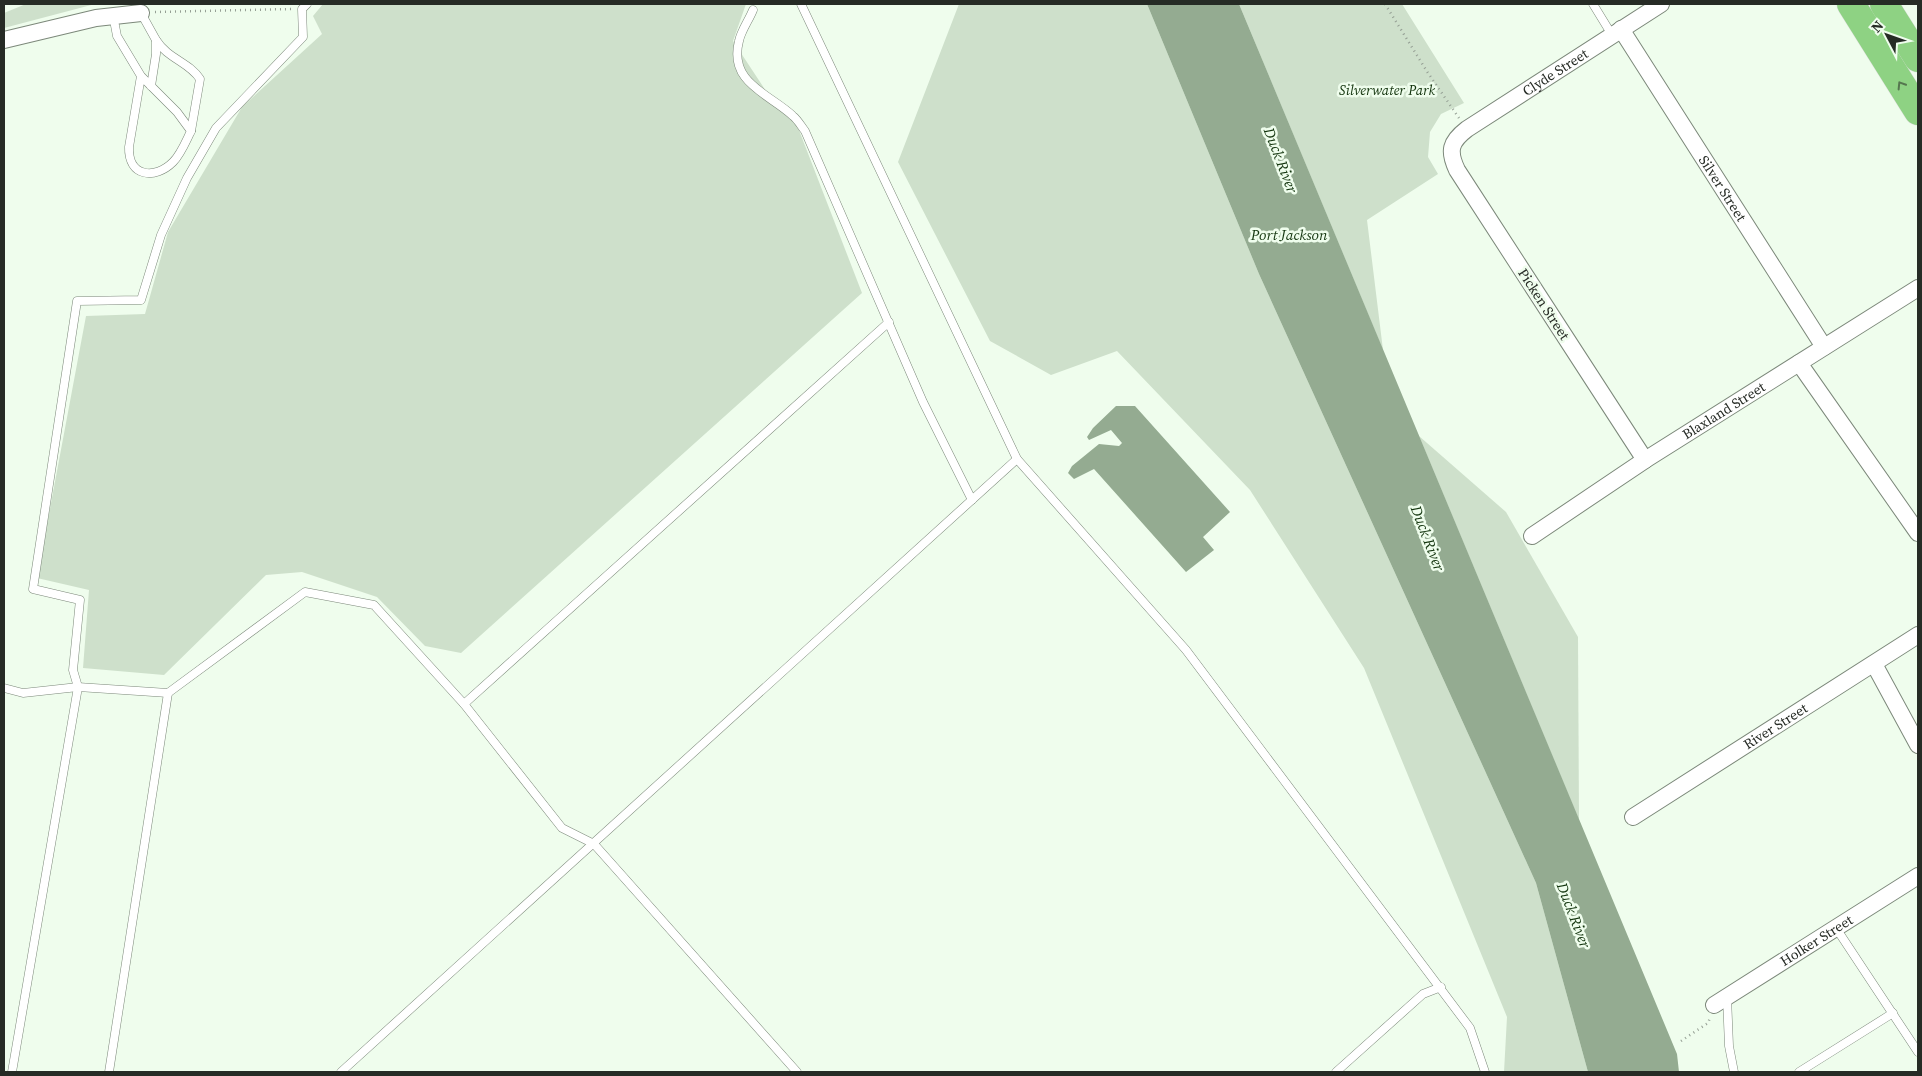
<svg xmlns="http://www.w3.org/2000/svg" width="1922" height="1076" viewBox="0 0 1922 1076" font-family="'Source Serif 4',serif">
<rect width="100%" height="100%" fill="#effded"/>
<!-- green -->
<g fill="#cee0cb">
<path d="M 26,4 L 95,4 L 4,28 L 4,13 Z"/>
<path d="M 323,4 L 746,4 L 733,41 L 768,94 L 797,125 L 862,293 L 461,653 L 425,646 L 377,597 L 302,572 L 266,575 L 164,675 L 83,668 L 89,590 L 37,578 L 86,316 L 145,314 L 168,232 L 242,107 L 322,34 L 313,16 Z"/>
<path d="M 959,4 L 1147,4 L 1259,274 L 1536,883 L 1588,1072 L 1504,1072 L 1507,1017 L 1364,668 L 1250,490 L 1117,351 L 1051,375 L 990,341 L 898,162 Z"/>
<path d="M 1239,4 L 1402,4 L 1464,103 L 1441,114 L 1430,132 L 1428,157 L 1438,174 L 1367,220 L 1383,350 Z"/>
<path d="M 1419,436 L 1506,512 L 1578,637 L 1579,820 Z"/>
</g>
<!-- water -->
<g fill="#94ab91">
<path d="M 1147,4 L 1239,4 L 1677,1054 L 1679,1072 L 1588,1072 L 1536,883 L 1259,274 Z"/>
<path d="M 1116,406 L 1135,406 L 1230,512 L 1203,537 L 1214,550 L 1186,572 L 1094,469 L 1074,479 L 1068,473 L 1072,466 L 1099,444 L 1119,446 L 1122,443 L 1111,430 L 1089,440 L 1087,437 L 1093,428 Z"/>
</g>
<g fill="none" stroke-linecap="round" stroke-linejoin="round">
<!-- service casing -->
<g stroke="#7c887a" stroke-width="9">
<g id="service">
<path d="M 801,4 L 1017,459 L 1186,650 L 1470,1028 L 1485,1072"/>
<path d="M 1593,4 L 1612,35"/>
<path d="M 753,10 C 749,20 741,31 739,41 C 728,83 770,94 793,116 C 798,120 801,126 805,131 L 923,402 L 972,500"/>
<path d="M 141,13 L 156,40 L 156,54 L 151,86"/>
<path d="M 113,15 L 117,36 L 141,76 L 129,147 C 128,177 155,180 173,162 C 181,154 186,141 191,131 L 177,112 L 141,76"/>
<path d="M 156,40 C 168,59 189,62 200,79 L 191,131"/>
<path d="M 4,688 L 23,693 L 78,687 L 168,693 L 305,592 L 374,605 L 464,704 L 562,828 L 594,844 L 797,1072"/>
<path d="M 464,704 L 889,322"/>
<path d="M 1836,928 L 1918,1052"/>
<path d="M 1727,997 L 1729,1046 L 1734,1072"/>
<path d="M 12,1072 L 78,687 L 73,670 L 80,600 L 33,589 L 77,301 L 141,300 L 161,235 L 187,178 L 216,128 L 303,37 L 302,9 L 307,4"/>
<path d="M 109,1072 L 168,693"/>
<path d="M 341,1072 L 1017,459"/>
<path d="M 1336,1072 L 1423,994 L 1441,987"/>
<path d="M 1799,1072 L 1893,1013"/>
</g>
</g>
<!-- minor casing -->
<g stroke="#7c887a" stroke-width="18">
<g id="minor">
<path id="s1" d="M 1621,29 L 1824,347"/>
<path d="M 4,40 L 96,18 L 141,13"/>
<path d="M 1799,363 L 1918,533"/>
<path id="s2" d="M 1645,460 L 1457,170 C 1448,151 1450,142 1467,129 L 1661,4"/>
<path id="s3" d="M 1532,536 L 1645,460 L 1918,288"/>
<path d="M 1874,664 L 1918,745"/>
<path id="s4" d="M 1633,817 L 1918,635"/>
<path id="s5" d="M 1714,1005 L 1918,876"/>
</g>
</g>
<!-- trunk casing -->
<g stroke="#e1e1e0" stroke-width="29">
<g id="trunk">
<path d="M 1851,4 L 1918,111"/>
<path d="M 1884,4 L 1918,58"/>
</g>
</g>
<!-- path -->
<g stroke="#959f94" stroke-width="2.5" stroke-dasharray="1 4" stroke-linecap="butt">
<path d="M 1385,4 L 1428,73 L 1459,118"/>
<path d="M 155,12 L 292,9"/>
<path d="M 1681,1041 L 1708,1023 L 1710,1018"/>
</g>
<!-- service -->
<use href="#service" stroke="#fff" stroke-width="8"/>
<!-- minor -->
<use href="#minor" stroke="#fff" stroke-width="16"/>
<!-- trunk -->
<use href="#trunk" stroke="#8ed283" stroke-width="28"/>
</g>
<!-- one-way arrows -->
<defs><path id="oneway-chevron" d="M-2-3.5L2.5 0L-2 3.5" fill="none" stroke-width="1.6" stroke-linecap="round" stroke-linejoin="round" transform="scale(1.25)"/></defs>
<use stroke="#55764f" href="#oneway-chevron" transform="translate(1901 85) rotate(-122)"/>
<g text-anchor="middle" dominant-baseline="central" stroke-width="5" stroke-linejoin="round" paint-order="stroke">
<!-- street labels -->
<g font-size="14" fill="#262b25" stroke="#effded">
<text stroke="none"><textPath href="#s2" startOffset="498">Clyde Street</textPath></text>
<text stroke="none"><textPath href="#s1" startOffset="189">Silver Street</textPath></text>
<text transform="translate(1544 304) rotate(57)">Picken Street</text>
<text stroke="none"><textPath href="#s3" startOffset="229">Blaxland Street</textPath></text>
<text stroke="none"><textPath href="#s4" startOffset="169">River Street</textPath></text>
<text stroke="none"><textPath href="#s5" startOffset="121">Holker Street</textPath></text>
</g>
<!-- park labels -->
<g font-size="14" font-style="italic" fill="#11320b" stroke="#effded">
<text x="1387" y="90">Silverwater Park</text>
</g>
<!-- water labels -->
<g font-size="15" font-style="italic" fill="#14360f" stroke="#effded">
<text transform="translate(1281 160) rotate(69)">Duck River</text>
<text x="1289" y="234">Port Jackson</text>
<text transform="translate(1428 538) rotate(69)">Duck River</text>
<text transform="translate(1574 915) rotate(69)">Duck River</text>
</g>
</g>
<!-- border -->
<rect width="1922" height="1076" fill="none" stroke="#262b25" stroke-width="10"/>
<!-- north arrow -->
<g transform="translate(1887 35) rotate(311)" stroke="#effded" stroke-width="4" paint-order="stroke">
<path d="M0-4L9 19L0 12L-9 19Z" fill="#262b25"/>
<text y="-8" font-size="14" font-weight="bold" text-anchor="middle" fill="#262b25">N</text>
</g>
</svg>
